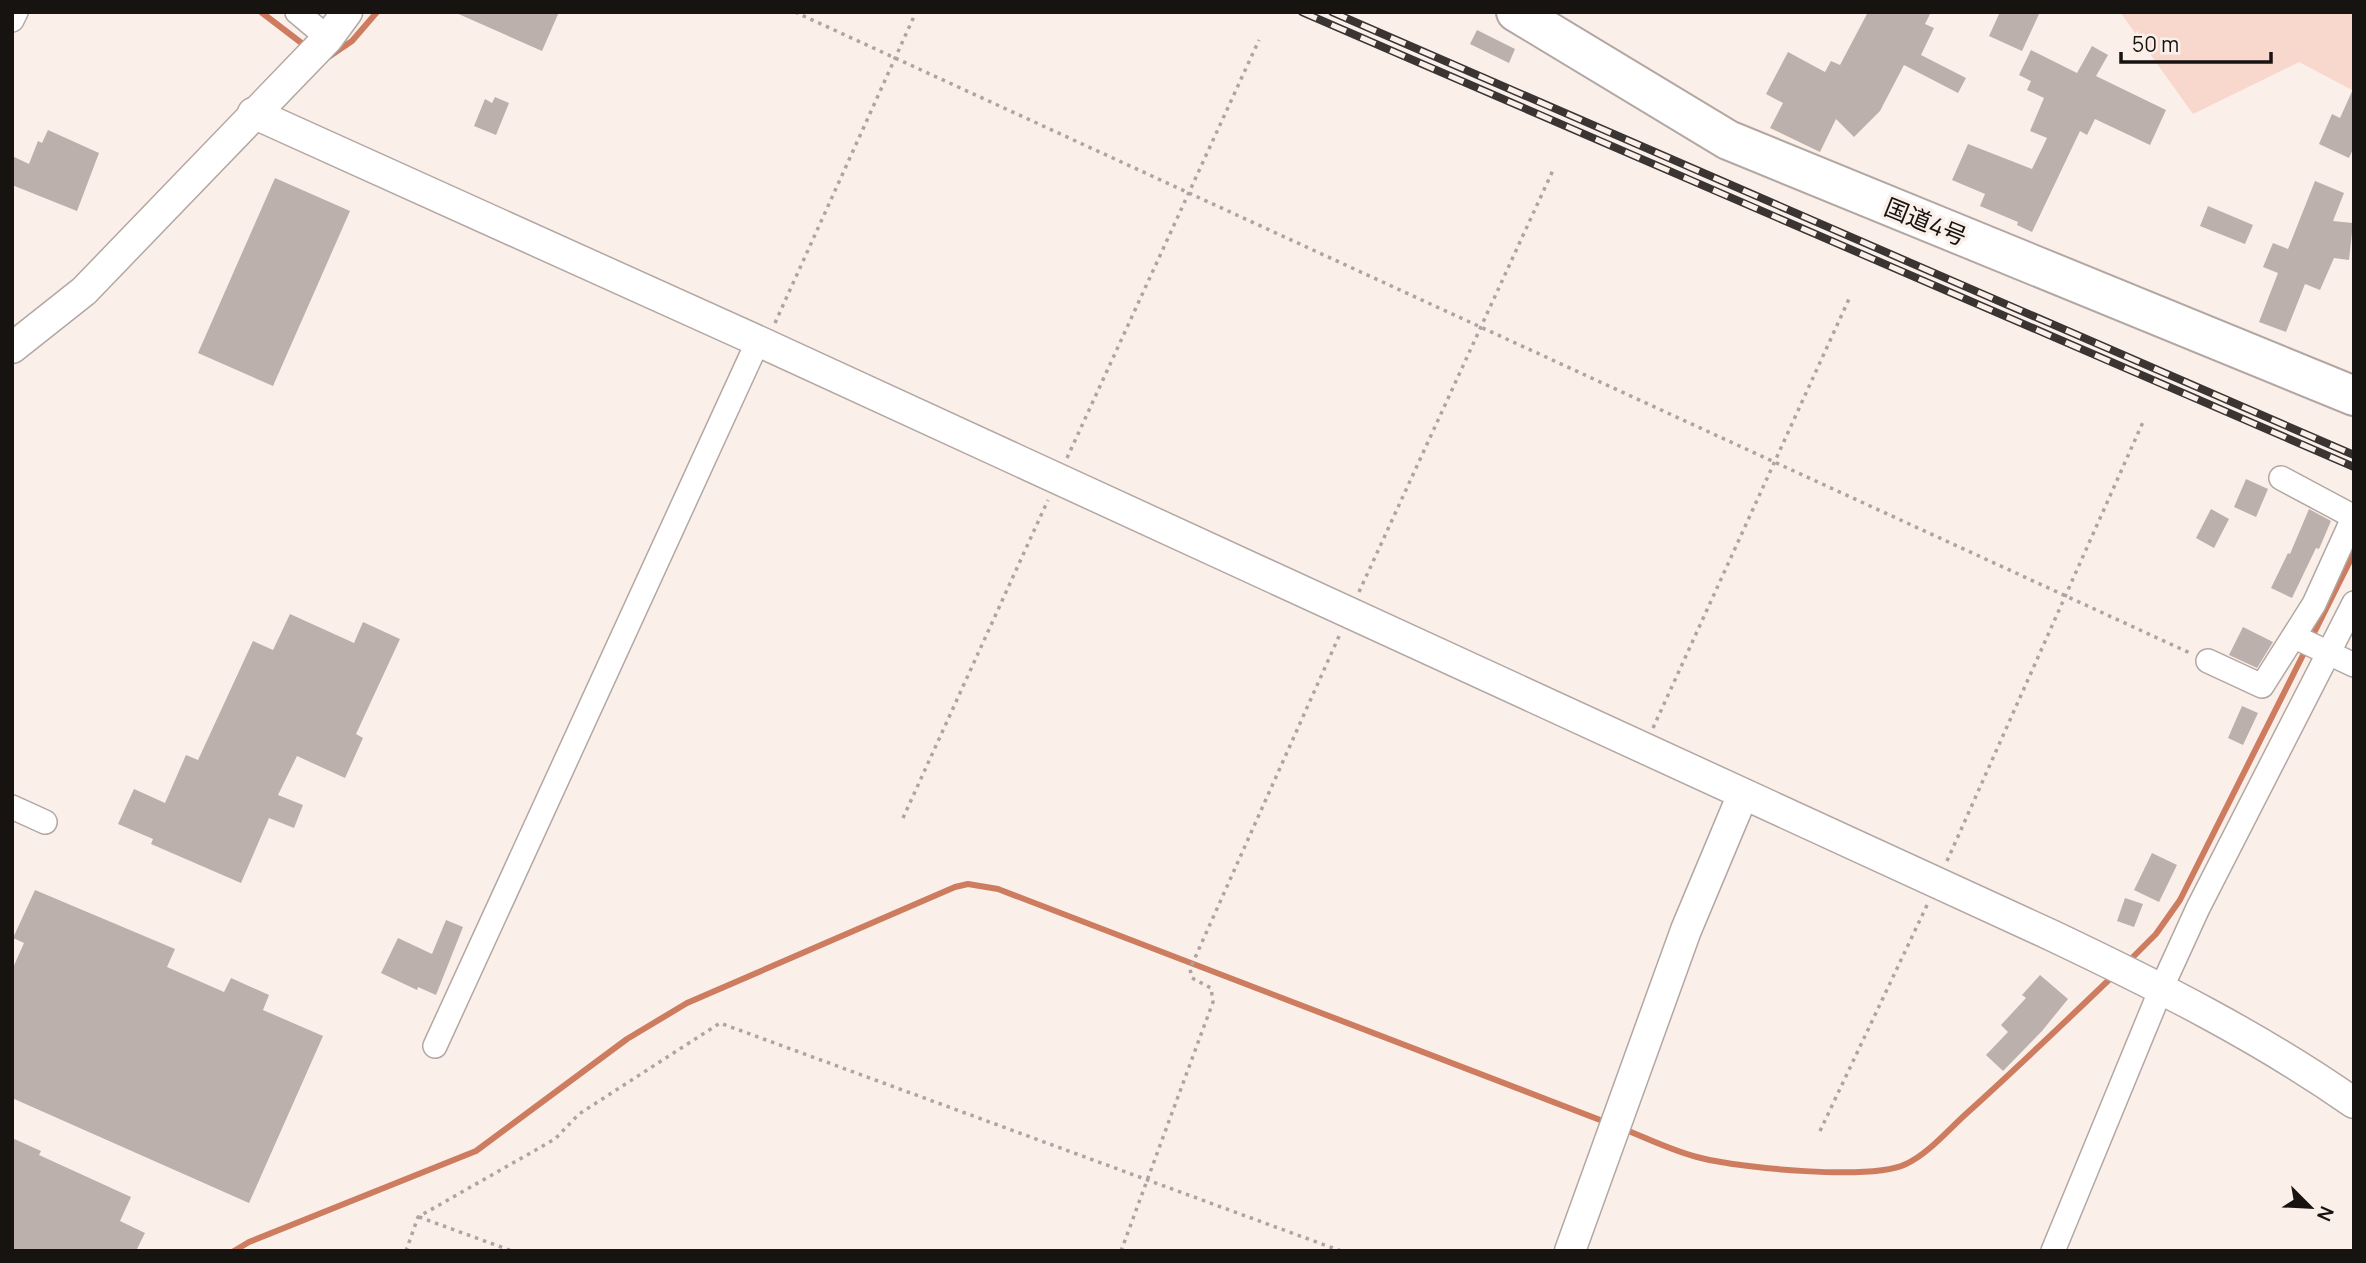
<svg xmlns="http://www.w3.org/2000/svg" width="2366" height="1263" viewBox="0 0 2366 1263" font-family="Manrope,'Noto Sans JP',sans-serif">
<rect width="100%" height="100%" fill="#fbefea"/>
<!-- green -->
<path fill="#f8d7cc" d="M 2120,12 L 2354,12 L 2354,91 L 2299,62 L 2193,114 Z"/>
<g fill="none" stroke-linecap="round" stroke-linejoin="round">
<!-- stream -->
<g stroke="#cd7c60" stroke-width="6">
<path d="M 261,12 L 308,48"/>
<path d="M 327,58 L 352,41 L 377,12"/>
<path d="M 2311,639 L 2354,553"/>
<path d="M 2127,963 L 2156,934 L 2180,900 L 2306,649"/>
<path d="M 1621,1128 C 1647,1138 1674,1152 1701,1158 C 1740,1168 1871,1181 1906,1164 C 1928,1154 1948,1130 1967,1113 C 2017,1068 2065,1022 2114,975"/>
<path d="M 234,1251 L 249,1242 L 476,1151 L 627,1039 L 687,1003 L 955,887 L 968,884 L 998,889 L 1608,1123"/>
</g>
</g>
<!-- building -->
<g fill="#bcb0ac">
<path d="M 454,12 L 559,12 L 542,51 Z"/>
<path d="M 1868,12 L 1931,12 L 1925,24 L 1934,28 L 1921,55 L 1966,78 L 1958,93 L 1904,65 L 1880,111 L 1854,137 L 1836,119 L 1820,152 L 1770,128 L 1783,103 L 1766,94 L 1788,52 L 1825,72 L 1831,61 L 1840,65 Z"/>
<path d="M 2000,12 L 2040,12 L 2022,51 L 1989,36 Z"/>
<path d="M 1477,30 L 1515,49 L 1509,63 L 1470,44 Z"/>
<path d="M 2092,46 L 2108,55 L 2096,76 L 2166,110 L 2150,145 L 2095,119 L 2087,135 L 2080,131 L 2032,232 L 2017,225 L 2018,222 L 1980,206 L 1985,194 L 1952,180 L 1968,144 L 2032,169 L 2047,138 L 2030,131 L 2044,98 L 2027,90 L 2031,81 L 2019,75 L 2031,50 L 2077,73 Z"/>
<path d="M 2354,87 L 2354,147 L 2349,158 L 2319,144 L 2332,114 L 2340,118 Z"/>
<path d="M 495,97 L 509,103 L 496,135 L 474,126 L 485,99 L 492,103 Z"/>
<path d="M 48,130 L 99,153 L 77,211 L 12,185 L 12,156 L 29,164 L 38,141 L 42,143 Z"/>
<path d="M 275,178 L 350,211 L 273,386 L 198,353 Z"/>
<path d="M 2315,181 L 2344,193 L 2333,221 L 2353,223 L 2349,260 L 2334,258 L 2320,290 L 2305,284 L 2286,332 L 2259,322 L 2278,273 L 2263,267 L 2273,243 L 2288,249 Z"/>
<path d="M 2208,206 L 2253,225 L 2245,244 L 2200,226 Z"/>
<path d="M 2246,479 L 2268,489 L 2256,517 L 2234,507 Z"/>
<path d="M 2211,509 L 2229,519 L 2214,548 L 2196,538 Z"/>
<path d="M 2309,509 L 2331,521 L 2319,549 L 2316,548 L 2292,598 L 2271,588 L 2288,553 L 2290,554 Z"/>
<path d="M 290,614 L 354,643 L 363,622 L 400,639 L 356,734 L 363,738 L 345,778 L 297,756 L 278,795 L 303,805 L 294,828 L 269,818 L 241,883 L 151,844 L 153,839 L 118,824 L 134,789 L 165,803 L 186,755 L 198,760 L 253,641 L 273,650 Z"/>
<path d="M 2243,627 L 2273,642 L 2257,668 L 2229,655 Z"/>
<path d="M 2242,706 L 2258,713 L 2243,745 L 2228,738 Z"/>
<path d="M 2152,853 L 2177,865 L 2159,902 L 2134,890 Z"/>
<path d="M 35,890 L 175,949 L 167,967 L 224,992 L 231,978 L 269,995 L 263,1010 L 323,1036 L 249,1203 L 12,1098 L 12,970 L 24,943 L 13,938 Z"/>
<path d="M 2125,898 L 2143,904 L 2134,927 L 2117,921 Z"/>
<path d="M 446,920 L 463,927 L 436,995 L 418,987 L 417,990 L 381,973 L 398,938 L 432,954 Z"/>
<path d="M 2040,975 L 2068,999 L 2042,1031 L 2003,1071 L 1986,1055 L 2008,1032 L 2001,1025 L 2026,998 L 2022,995 Z"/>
<path d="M 12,1138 L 41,1151 L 39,1155 L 131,1197 L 120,1221 L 145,1233 L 136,1251 L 12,1251 Z"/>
</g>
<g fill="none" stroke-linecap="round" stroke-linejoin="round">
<!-- minor casing -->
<g stroke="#b3a7a3" stroke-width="26">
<g id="minor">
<path d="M 297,12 L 328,38"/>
<path d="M 12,20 L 16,12"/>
<path d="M 2281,478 L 2354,517"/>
<path d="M 2295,637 L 2354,665"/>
<path d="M 2208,661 L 2262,686 L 2314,604 L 2354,516"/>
<path d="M 12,807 L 45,822"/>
<path d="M 435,1046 L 758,341"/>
<path d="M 2053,1251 L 2161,989 L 2198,908 L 2354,603"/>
</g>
</g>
<!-- tertiary casing -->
<g stroke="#b3a7a3" stroke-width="33">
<g id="tertiary">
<path d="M 253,113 L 758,341 L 2053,936 C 2156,985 2260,1037 2354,1103"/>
<path d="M 12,348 L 84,291 L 328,38 L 347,12"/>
<path d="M 1570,1251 L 1686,930 L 1743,794"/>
</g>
</g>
<!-- trunk casing -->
<g stroke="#b3a7a3" stroke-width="42">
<path id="trunk" d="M 1516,12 L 1728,140 L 2354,396"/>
</g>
<!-- path -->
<g stroke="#aea5a1" stroke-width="3.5" stroke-dasharray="3.5 5" stroke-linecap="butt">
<path d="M 795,12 L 2190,653"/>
<path d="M 775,323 L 916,12"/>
<path d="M 1067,458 L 1259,40"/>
<path d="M 1359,592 L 1554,168"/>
<path d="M 1653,728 L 1849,299"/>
<path d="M 903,818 L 1048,500"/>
<path d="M 1947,861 L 2143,422"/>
<path d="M 1820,1131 L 1928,903"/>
<path d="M 419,1217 L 512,1251"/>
<path d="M 406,1251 L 418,1217 L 555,1139 L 579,1114 L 720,1023 L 1341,1251"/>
<path d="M 1121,1251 L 1213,1002 L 1211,988 L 1192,978 L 1190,969 L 1340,634"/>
</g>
<!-- minor -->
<use href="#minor" stroke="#fff" stroke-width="23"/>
<!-- tertiary -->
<use href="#tertiary" stroke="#fff" stroke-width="30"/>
<!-- trunk -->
<use href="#trunk" stroke="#fff" stroke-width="38"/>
<!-- rail casing -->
<g stroke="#3a3532" stroke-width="8">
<g id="rail">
<path d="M 1302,12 L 2354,467"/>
<path d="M 1332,12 L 2354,455"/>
</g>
</g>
<!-- rail -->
<use href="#rail" stroke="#fbefea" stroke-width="5" stroke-dasharray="16" stroke-linecap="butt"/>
</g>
<g text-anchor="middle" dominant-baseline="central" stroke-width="7" stroke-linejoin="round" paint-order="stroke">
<!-- street labels -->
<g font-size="24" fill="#171311" stroke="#fbefea">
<text transform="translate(1926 221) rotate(22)">国道4号</text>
</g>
</g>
<!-- border -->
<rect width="2366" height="1263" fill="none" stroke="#171311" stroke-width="28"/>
<!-- north arrow -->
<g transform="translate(2310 1207) rotate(114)" stroke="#fbefea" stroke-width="5" paint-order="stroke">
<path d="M0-5L12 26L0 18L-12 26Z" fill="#171311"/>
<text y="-10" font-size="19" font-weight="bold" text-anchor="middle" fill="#171311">N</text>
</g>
<!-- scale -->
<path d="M2121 52v10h150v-10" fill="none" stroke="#171311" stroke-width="3.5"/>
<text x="2132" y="52" font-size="21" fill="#171311" stroke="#fbefea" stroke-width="5" paint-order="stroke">50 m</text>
</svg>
